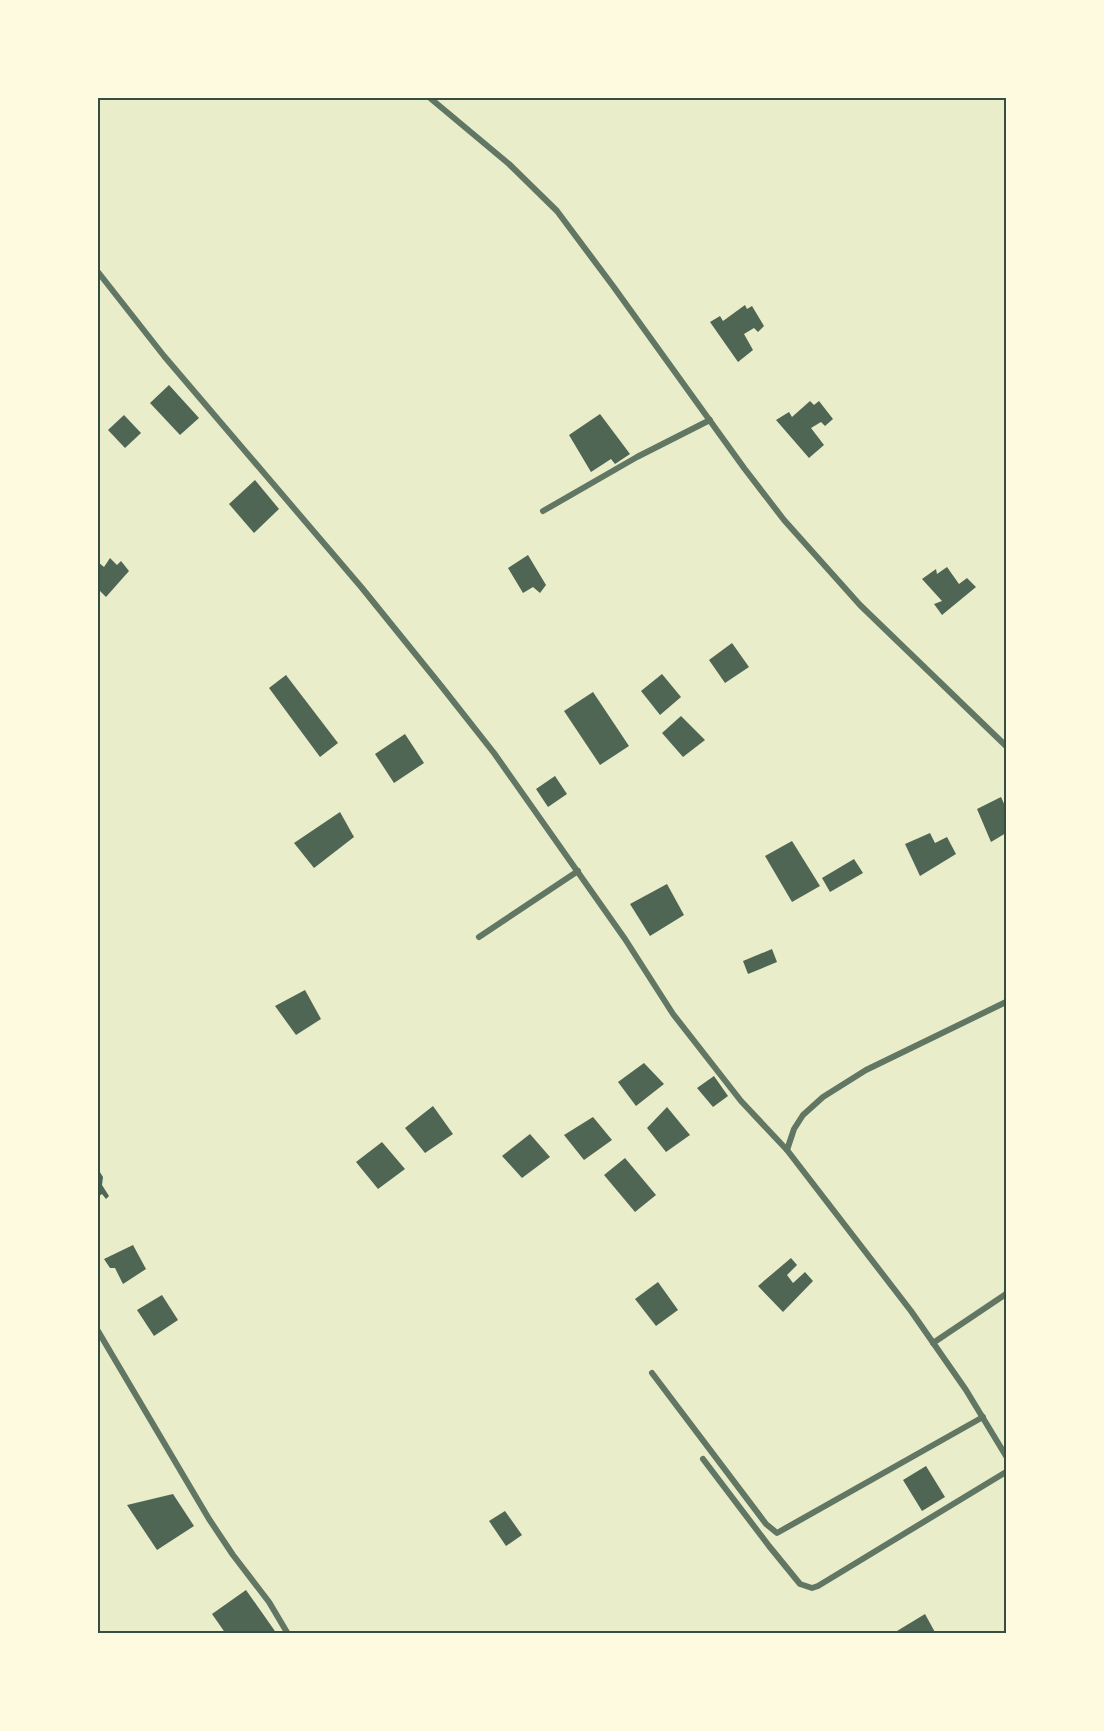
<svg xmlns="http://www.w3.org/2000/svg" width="1104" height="1731" viewBox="0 0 1104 1731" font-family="'Asap Condensed',sans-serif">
<rect width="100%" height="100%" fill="#e9edc9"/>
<!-- building -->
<g fill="#4f6655">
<path d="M 745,305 L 747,309 L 752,306 L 764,326 L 758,332 L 754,328 L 744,334 L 753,350 L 738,362 L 710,322 L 720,316 L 723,321 Z"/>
<path d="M 169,385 L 199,418 L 180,435 L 150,403 Z"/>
<path d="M 810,401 L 814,405 L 819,401 L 833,419 L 825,426 L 821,422 L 811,428 L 824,445 L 809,458 L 776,420 L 789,412 L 792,417 Z"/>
<path d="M 600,414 L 630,454 L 615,464 L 611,459 L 591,472 L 569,435 Z"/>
<path d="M 124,415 L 141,433 L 125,448 L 108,430 Z"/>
<path d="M 255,480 L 279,509 L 254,533 L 229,504 Z"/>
<path d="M 528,555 L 546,585 L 540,593 L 533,587 L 523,593 L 508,568 Z"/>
<path d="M 110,558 L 117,565 L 121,561 L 129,571 L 106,597 L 98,589 L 98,562 L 104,567 Z"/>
<path d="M 947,567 L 959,584 L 967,578 L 976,587 L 942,615 L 934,604 L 942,601 L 922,579 L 936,569 L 937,574 Z"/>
<path d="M 732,643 L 749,667 L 725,683 L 709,660 Z"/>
<path d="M 662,674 L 681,697 L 660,715 L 641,691 Z"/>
<path d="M 286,675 L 338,743 L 320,757 L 269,688 Z"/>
<path d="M 593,692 L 629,746 L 600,765 L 564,711 Z"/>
<path d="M 681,716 L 705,740 L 683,757 L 662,733 Z"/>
<path d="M 405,734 L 424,763 L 394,783 L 375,754 Z"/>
<path d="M 555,776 L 567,794 L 548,807 L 536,789 Z"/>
<path d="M 1001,797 L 1006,808 L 1006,833 L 991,842 L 977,809 Z"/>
<path d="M 340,812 L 354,837 L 314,868 L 294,843 Z"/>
<path d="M 930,833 L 935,843 L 947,837 L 956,854 L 920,876 L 905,844 Z"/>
<path d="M 792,841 L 820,886 L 792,902 L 765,856 Z"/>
<path d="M 854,859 L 863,873 L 830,892 L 822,878 Z"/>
<path d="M 667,884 L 684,915 L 650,936 L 630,904 Z"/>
<path d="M 772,949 L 777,962 L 748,974 L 743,961 Z"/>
<path d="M 305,990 L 321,1019 L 296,1035 L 275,1006 Z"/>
<path d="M 644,1063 L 664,1084 L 636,1106 L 618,1082 Z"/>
<path d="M 714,1076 L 728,1096 L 713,1107 L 697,1088 Z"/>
<path d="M 433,1106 L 453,1134 L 425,1153 L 405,1128 Z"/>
<path d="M 667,1107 L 690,1135 L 666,1152 L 647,1128 Z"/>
<path d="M 593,1117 L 612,1140 L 584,1160 L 564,1135 Z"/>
<path d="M 530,1134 L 550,1157 L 522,1178 L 502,1156 Z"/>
<path d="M 382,1142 L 405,1169 L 378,1189 L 356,1162 Z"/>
<path d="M 625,1158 L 656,1195 L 635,1212 L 604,1175 Z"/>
<path d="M 98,1169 L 103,1177 L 102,1185 L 109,1196 L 106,1199 L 102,1194 L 98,1197 Z"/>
<path d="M 133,1245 L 146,1269 L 123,1284 L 115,1268 L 110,1268 L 104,1259 Z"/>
<path d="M 791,1258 L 797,1265 L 787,1275 L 793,1283 L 805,1272 L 813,1281 L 783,1312 L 758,1286 Z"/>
<path d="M 658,1282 L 678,1310 L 656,1326 L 635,1299 Z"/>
<path d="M 162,1295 L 178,1320 L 154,1336 L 137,1310 Z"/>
<path d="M 926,1466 L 945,1497 L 922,1511 L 903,1480 Z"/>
<path d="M 173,1494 L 194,1526 L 157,1550 L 127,1505 Z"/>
<path d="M 505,1511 L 522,1535 L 506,1546 L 489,1521 Z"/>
<path d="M 246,1590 L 277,1634 L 226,1634 L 212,1614 Z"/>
<path d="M 925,1614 L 936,1634 L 898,1634 L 897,1631 Z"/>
</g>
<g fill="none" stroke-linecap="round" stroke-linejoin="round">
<!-- minor -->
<g stroke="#617663" stroke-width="6">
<path d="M 430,98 L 509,164 L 557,211 L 613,286 L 744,468 L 784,520 L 860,605 L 1006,746"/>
<path d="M 98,272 L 164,356 L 362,588 L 442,687 L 494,753 L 625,939 L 673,1014 L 741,1101 L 787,1150 L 911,1311 L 966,1390 L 1006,1456"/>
<path d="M 543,511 L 637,457 L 710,420"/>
<path d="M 479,937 L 578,871"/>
<path d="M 787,1150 L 794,1129 L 803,1115 L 823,1097 L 866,1070 L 1006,1002"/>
<path d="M 98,1331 L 209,1519 L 233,1555 L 269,1602 L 288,1634"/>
<path d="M 933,1343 L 1006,1294"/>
<path d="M 652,1373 L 766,1524 L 777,1533 L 983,1417"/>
<path d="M 703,1459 L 769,1546 L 800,1584 L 812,1588 L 818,1586 L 1006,1472"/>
</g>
</g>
<!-- border -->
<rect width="1104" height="1731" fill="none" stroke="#fefae0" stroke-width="198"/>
<rect x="99" y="99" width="906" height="1533" fill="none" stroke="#344e41" stroke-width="2"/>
</svg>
